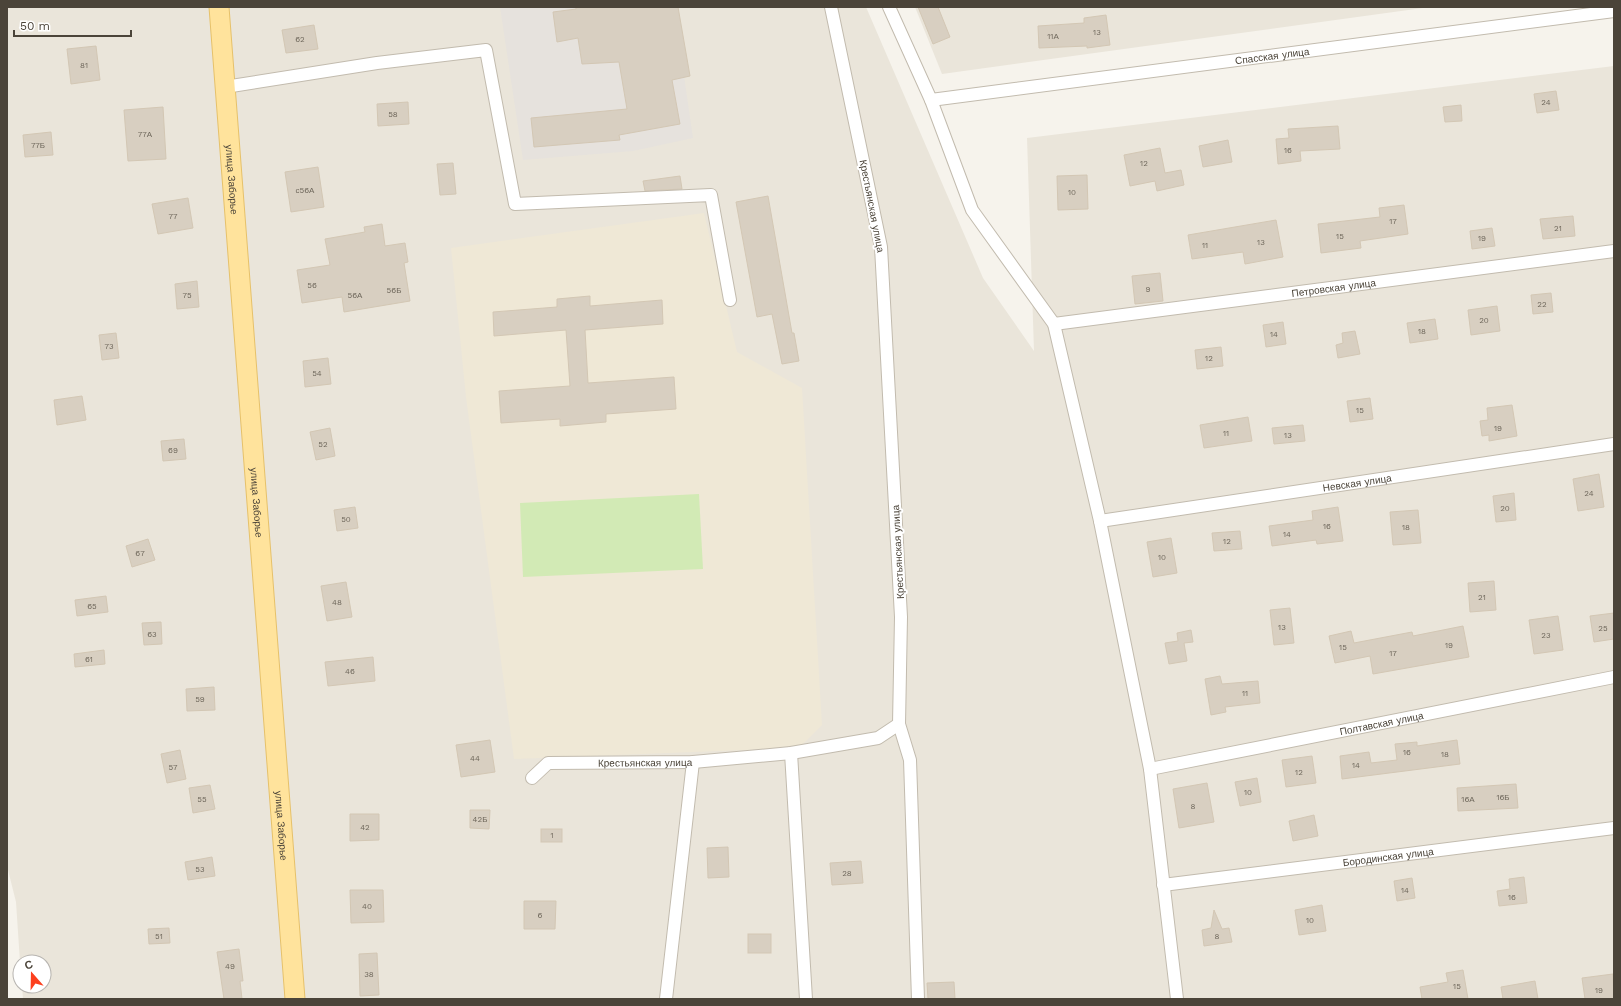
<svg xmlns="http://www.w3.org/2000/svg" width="1621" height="1006" viewBox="0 0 1621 1006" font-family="'Work Sans',sans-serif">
<rect width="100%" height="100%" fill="#f6f3ec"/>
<!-- residential -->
<g fill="#eae5da">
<path d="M 7,7 L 866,7 L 983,278 L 1034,351 L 1027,138 L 1614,66 L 1614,999 L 23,999 L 22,986 L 44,986 L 44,962 L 20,962 L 16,902 L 7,866 Z"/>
<path d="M 915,7 L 1430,7 L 942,74 Z"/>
</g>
<!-- industrial -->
<path fill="#e6e2dd" d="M 500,7 L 674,7 L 693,138 L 633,151 L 523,160 Z"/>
<!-- education -->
<path fill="#efe8d6" d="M 704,213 L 737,352 L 802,388 L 822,725 L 799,748 L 514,759 L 466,397 L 451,248 Z"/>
<!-- green -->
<path fill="#d2eab5" d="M 699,494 L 703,569 L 523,577 L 520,503 Z"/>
<!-- building -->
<g fill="#d8cfc1" stroke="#d3c7b4">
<path d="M 576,7 L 678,7 L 690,76 L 672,80 L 680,124 L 619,135 L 620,140 L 534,147 L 531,118 L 627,109 L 619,62 L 582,64 L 578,38 L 557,42 L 553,12 L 576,9 Z"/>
<path d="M 918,7 L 938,7 L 950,37 L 933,44 Z"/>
<path d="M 1106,15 L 1110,45 L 1087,48 L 1087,46 L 1039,48 L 1038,26 L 1084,23 L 1084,18 Z"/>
<path d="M 314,25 L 318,49 L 286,53 L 282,30 Z"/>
<path d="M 96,46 L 100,80 L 71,84 L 67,49 Z"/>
<path d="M 1556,91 L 1559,110 L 1537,113 L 1534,94 Z"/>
<path d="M 408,102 L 409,124 L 378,126 L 377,104 Z"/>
<path d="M 1461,105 L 1462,121 L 1445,122 L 1443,107 Z"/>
<path d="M 163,107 L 166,159 L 128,161 L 124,110 Z"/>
<path d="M 1338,126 L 1340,149 L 1300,151 L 1301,161 L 1278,164 L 1276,139 L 1289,138 L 1288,129 Z"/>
<path d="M 51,132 L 53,155 L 25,157 L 23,135 Z"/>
<path d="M 1228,140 L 1232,162 L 1203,167 L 1199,146 Z"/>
<path d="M 1160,148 L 1165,173 L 1181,170 L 1184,185 L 1157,191 L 1155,181 L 1130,186 L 1124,155 Z"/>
<path d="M 453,163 L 456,194 L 440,195 L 437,164 Z"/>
<path d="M 318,167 L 324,207 L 291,212 L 285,172 Z"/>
<path d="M 1087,175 L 1088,209 L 1058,210 L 1057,176 Z"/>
<path d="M 680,176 L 682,189 L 645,191 L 643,181 Z"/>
<path d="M 768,196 L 792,333 L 794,333 L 799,361 L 782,364 L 772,314 L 757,317 L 736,202 Z"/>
<path d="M 188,198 L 193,228 L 158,234 L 152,204 Z"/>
<path d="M 1404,205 L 1408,234 L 1360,241 L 1361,248 L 1321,253 L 1318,224 L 1380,217 L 1379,208 Z"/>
<path d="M 1573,216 L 1575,236 L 1543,239 L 1540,219 Z"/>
<path d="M 1276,220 L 1283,257 L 1245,264 L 1243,252 L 1192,259 L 1188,235 Z"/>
<path d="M 382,224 L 385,246 L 405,243 L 408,262 L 404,263 L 410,301 L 344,312 L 342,297 L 302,303 L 297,270 L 330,265 L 325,239 L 365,232 L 364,227 Z"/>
<path d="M 1492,228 L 1495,246 L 1472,249 L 1470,231 Z"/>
<path d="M 1160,273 L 1163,301 L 1135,304 L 1132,276 Z"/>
<path d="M 197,281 L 199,307 L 177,309 L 175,284 Z"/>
<path d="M 1551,293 L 1553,312 L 1533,314 L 1531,295 Z"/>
<path d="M 590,296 L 590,306 L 662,300 L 663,324 L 585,330 L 588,383 L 674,377 L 676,409 L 606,414 L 606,422 L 560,426 L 560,419 L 501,423 L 499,391 L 570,386 L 566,330 L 494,336 L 493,312 L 557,307 L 557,299 Z"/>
<path d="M 1497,306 L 1500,331 L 1471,335 L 1468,310 Z"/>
<path d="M 1435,319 L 1438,339 L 1410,343 L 1407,323 Z"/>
<path d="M 1283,322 L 1286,344 L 1266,347 L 1263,325 Z"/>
<path d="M 1355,331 L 1360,354 L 1338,358 L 1336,345 L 1343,343 L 1342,333 Z"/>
<path d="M 116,333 L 119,358 L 102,360 L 99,335 Z"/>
<path d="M 1221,347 L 1223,366 L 1197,369 L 1195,350 Z"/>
<path d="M 328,358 L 331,384 L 305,387 L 303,361 Z"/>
<path d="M 82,396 L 86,420 L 57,425 L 54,400 Z"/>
<path d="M 1370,398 L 1373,419 L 1350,422 L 1347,401 Z"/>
<path d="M 1512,405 L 1517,436 L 1489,441 L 1489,435 L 1482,436 L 1480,421 L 1488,420 L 1487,408 Z"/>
<path d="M 1248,417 L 1252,441 L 1204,448 L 1200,425 Z"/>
<path d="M 1303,425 L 1305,441 L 1274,444 L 1272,428 Z"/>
<path d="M 330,428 L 335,456 L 316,460 L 310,432 Z"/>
<path d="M 184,439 L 186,459 L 163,461 L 161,441 Z"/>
<path d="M 1599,474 L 1604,507 L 1578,511 L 1573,479 Z"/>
<path d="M 1514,493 L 1516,520 L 1496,522 L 1493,496 Z"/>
<path d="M 355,507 L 358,528 L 337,531 L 334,510 Z"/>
<path d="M 1338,507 L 1343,541 L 1317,544 L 1316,540 L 1272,546 L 1269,526 L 1313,520 L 1312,511 Z"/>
<path d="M 1418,510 L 1421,543 L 1393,545 L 1390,512 Z"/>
<path d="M 1240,531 L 1242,549 L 1214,551 L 1212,533 Z"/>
<path d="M 1171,538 L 1177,573 L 1153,577 L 1147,542 Z"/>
<path d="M 148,539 L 155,560 L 132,567 L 126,546 Z"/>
<path d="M 1494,581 L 1496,610 L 1470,612 L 1468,583 Z"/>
<path d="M 346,582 L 352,617 L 327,621 L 321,586 Z"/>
<path d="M 106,596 L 108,612 L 77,616 L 75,600 Z"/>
<path d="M 1290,608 L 1294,643 L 1274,645 L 1270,610 Z"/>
<path d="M 1614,613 L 1614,639 L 1594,642 L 1590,616 Z"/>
<path d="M 1558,616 L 1563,650 L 1534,654 L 1529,620 Z"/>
<path d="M 161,622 L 162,644 L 144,645 L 142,623 Z"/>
<path d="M 1463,626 L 1469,657 L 1373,674 L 1370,656 L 1335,663 L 1329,636 L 1351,631 L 1354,643 L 1412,632 L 1413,636 Z"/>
<path d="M 1191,630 L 1193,642 L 1184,643 L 1187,661 L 1169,664 L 1165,643 L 1178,641 L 1177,633 Z"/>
<path d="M 104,650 L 105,664 L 75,667 L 74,654 Z"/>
<path d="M 373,657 L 375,681 L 328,686 L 325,662 Z"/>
<path d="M 1220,676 L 1222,684 L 1258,681 L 1260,703 L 1225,707 L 1226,712 L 1211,715 L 1205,679 Z"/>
<path d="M 214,687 L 215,710 L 187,711 L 186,689 Z"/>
<path d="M 490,740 L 495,772 L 461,777 L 456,745 Z"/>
<path d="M 1457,740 L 1460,764 L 1342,779 L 1340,756 L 1369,752 L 1371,763 L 1397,760 L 1395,744 L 1417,742 L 1417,746 Z"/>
<path d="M 180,750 L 186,779 L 167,783 L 161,754 Z"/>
<path d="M 1312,756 L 1316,783 L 1286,787 L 1282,760 Z"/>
<path d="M 1257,778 L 1261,802 L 1240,806 L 1235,782 Z"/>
<path d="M 1207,783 L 1214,822 L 1179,828 L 1173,789 Z"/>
<path d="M 1516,784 L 1518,808 L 1458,811 L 1457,788 Z"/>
<path d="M 210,785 L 215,809 L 193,813 L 189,788 Z"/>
<path d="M 470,810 L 490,810 L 489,829 L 470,828 Z"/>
<path d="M 350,814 L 379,814 L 379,840 L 350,841 Z"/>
<path d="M 1314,815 L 1318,836 L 1293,841 L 1289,821 Z"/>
<rect x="541" y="829" width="21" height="13"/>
<path d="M 728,847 L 729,877 L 708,878 L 707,848 Z"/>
<path d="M 212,857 L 215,876 L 188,880 L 185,862 Z"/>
<path d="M 861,861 L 863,883 L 832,885 L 830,863 Z"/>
<path d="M 1524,877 L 1527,903 L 1499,906 L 1497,891 L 1510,889 L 1509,879 Z"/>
<path d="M 1412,878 L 1415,898 L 1397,901 L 1394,881 Z"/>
<path d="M 350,890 L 383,890 L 384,922 L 351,923 Z"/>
<path d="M 524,901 L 556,901 L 555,929 L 524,929 Z"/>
<path d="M 1322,905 L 1326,931 L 1299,935 L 1295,910 Z"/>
<path d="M 1214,910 L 1222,929 L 1229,928 L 1232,942 L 1204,946 L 1202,930 L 1211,928 Z"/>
<path d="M 169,928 L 170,943 L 149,944 L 148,929 Z"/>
<rect x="748" y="934" width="23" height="19"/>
<path d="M 239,949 L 243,981 L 240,981 L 242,999 L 224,999 L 217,952 Z"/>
<path d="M 377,953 L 379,995 L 360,996 L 359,954 Z"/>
<path d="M 1463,970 L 1468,999 L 1422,999 L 1420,987 L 1448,982 L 1446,973 Z"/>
<path d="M 1613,974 L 1614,999 L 1585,999 L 1582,978 Z"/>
<path d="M 1535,981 L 1538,999 L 1503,999 L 1501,987 Z"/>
<path d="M 954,982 L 955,999 L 928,999 L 927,983 Z"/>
</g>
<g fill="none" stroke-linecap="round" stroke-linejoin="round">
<!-- minor casing -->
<g stroke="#c2bbae" stroke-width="14">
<g id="minor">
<path d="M 889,7 L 931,100 L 972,210 L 1054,324 L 1100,521 L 1150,769 L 1177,999"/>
<path d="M 225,87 L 377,63 L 486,50 L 515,204 L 711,195 L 730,300"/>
<path id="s1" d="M 931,100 L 1614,11"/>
<path id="s2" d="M 1054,324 L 1614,251"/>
<path id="s3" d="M 1100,521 L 1614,444"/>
<path d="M 899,724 L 910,760 L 918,999"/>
<path d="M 791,753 L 806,999"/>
<path id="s4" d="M 1150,769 L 1614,677"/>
<path id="s5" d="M 532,778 L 548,763 L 693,762 L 791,753 L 878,738 L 899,724 L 901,617 L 881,247 L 831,7"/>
<path id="s6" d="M 1163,885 L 1614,828"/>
<path d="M 666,999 L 693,762"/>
</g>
</g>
<!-- primary casing -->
<g stroke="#e6c16a" stroke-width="21">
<g id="primary">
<path id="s7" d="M 219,7 L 295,999"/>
</g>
</g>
<!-- minor -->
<use href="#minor" stroke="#fff" stroke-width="12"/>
<!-- primary -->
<use href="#primary" stroke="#ffe39c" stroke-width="19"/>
</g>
<g text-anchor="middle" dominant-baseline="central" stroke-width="4" stroke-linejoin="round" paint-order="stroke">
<!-- number labels -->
<g font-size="8" fill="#6e675b">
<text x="1097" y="32">13</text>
<text x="1053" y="36">11А</text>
<text x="300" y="39">62</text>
<text x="84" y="65">81</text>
<text x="1546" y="102">24</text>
<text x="393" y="114">58</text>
<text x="145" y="134">77А</text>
<text x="38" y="145">77Б</text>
<text x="1288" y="150">16</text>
<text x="1144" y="163">12</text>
<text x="305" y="190">с56А</text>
<text x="1072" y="192">10</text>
<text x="173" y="216">77</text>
<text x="1393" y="221">17</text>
<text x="1558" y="228">21</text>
<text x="1340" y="236">15</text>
<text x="1482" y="238">19</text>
<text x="1261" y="242">13</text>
<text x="1205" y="245">11</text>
<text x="312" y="285">56</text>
<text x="1148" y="289">9</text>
<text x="394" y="290">56Б</text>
<text x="187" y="295">75</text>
<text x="355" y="295">56А</text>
<text x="1542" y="304">22</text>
<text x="1484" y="320">20</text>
<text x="1422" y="331">18</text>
<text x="1274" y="334">14</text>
<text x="109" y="346">73</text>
<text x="1209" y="358">12</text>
<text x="317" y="373">54</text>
<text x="1360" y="410">15</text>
<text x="1498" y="428">19</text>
<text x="1226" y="433">11</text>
<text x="1288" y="435">13</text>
<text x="323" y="444">52</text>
<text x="173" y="450">69</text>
<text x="1589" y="493">24</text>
<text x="1505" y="508">20</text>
<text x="346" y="519">50</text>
<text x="1327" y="526">16</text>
<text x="1406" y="527">18</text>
<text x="1287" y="534">14</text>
<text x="1227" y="541">12</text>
<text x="140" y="553">67</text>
<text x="1162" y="557">10</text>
<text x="1482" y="597">21</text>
<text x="337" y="602">48</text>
<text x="92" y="606">65</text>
<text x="1282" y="627">13</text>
<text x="1603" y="628">25</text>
<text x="152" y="634">63</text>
<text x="1546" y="635">23</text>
<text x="1449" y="645">19</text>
<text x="1343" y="647">15</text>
<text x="1393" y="653">17</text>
<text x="89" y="659">61</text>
<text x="350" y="671">46</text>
<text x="1245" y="693">11</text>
<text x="200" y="699">59</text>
<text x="1407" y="752">16</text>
<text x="1445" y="754">18</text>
<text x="475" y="758">44</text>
<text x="1356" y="765">14</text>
<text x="173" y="767">57</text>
<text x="1299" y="772">12</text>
<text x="1248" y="792">10</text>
<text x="1503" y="797">16Б</text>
<text x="202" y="799">55</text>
<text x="1468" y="799">16А</text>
<text x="1193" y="806">8</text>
<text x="480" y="819">42Б</text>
<text x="365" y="827">42</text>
<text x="552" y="835">1</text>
<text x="200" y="869">53</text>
<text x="847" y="873">28</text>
<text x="1405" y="890">14</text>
<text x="1512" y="897">16</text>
<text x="367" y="906">40</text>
<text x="540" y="915">6</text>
<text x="1310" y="920">10</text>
<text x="159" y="936">51</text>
<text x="1217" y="936">8</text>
<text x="230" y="966">49</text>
<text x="369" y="974">38</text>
<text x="1457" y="986">15</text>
<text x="1599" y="990">19</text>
</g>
<!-- street labels -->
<g font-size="10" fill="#4b4439" stroke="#fff">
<text stroke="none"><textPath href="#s1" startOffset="344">Спасская улица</textPath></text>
<text stroke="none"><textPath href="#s7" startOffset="173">улица Заборье</textPath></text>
<text transform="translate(872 206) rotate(79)">Крестьянская улица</text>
<text stroke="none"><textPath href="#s2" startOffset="282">Петровская улица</textPath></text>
<text stroke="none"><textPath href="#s3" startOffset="260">Невская улица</textPath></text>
<text stroke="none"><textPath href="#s7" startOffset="497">улица Заборье</textPath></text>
<text transform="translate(898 552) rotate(-93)">Крестьянская улица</text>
<text stroke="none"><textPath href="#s4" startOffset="236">Полтавская улица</textPath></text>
<text stroke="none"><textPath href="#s5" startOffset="119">Крестьянская улица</textPath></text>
<text stroke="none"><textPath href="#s7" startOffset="821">улица Заборье</textPath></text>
<text stroke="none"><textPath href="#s6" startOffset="227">Бородинская улица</textPath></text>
</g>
</g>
<!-- border -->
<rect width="1621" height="1006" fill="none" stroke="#4b4439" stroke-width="16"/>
<!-- north arrow -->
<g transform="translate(32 974) rotate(340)"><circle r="19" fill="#ffffff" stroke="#b7b4b0"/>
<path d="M0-3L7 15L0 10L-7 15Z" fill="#fc3f1d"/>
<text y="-6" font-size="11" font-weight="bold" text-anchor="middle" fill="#4b4439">С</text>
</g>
<!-- scale -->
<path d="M14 30v6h117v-6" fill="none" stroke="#4b4439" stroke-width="2"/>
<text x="20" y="30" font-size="12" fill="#4b4439" stroke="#ffffff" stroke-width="3" paint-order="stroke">50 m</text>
</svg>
